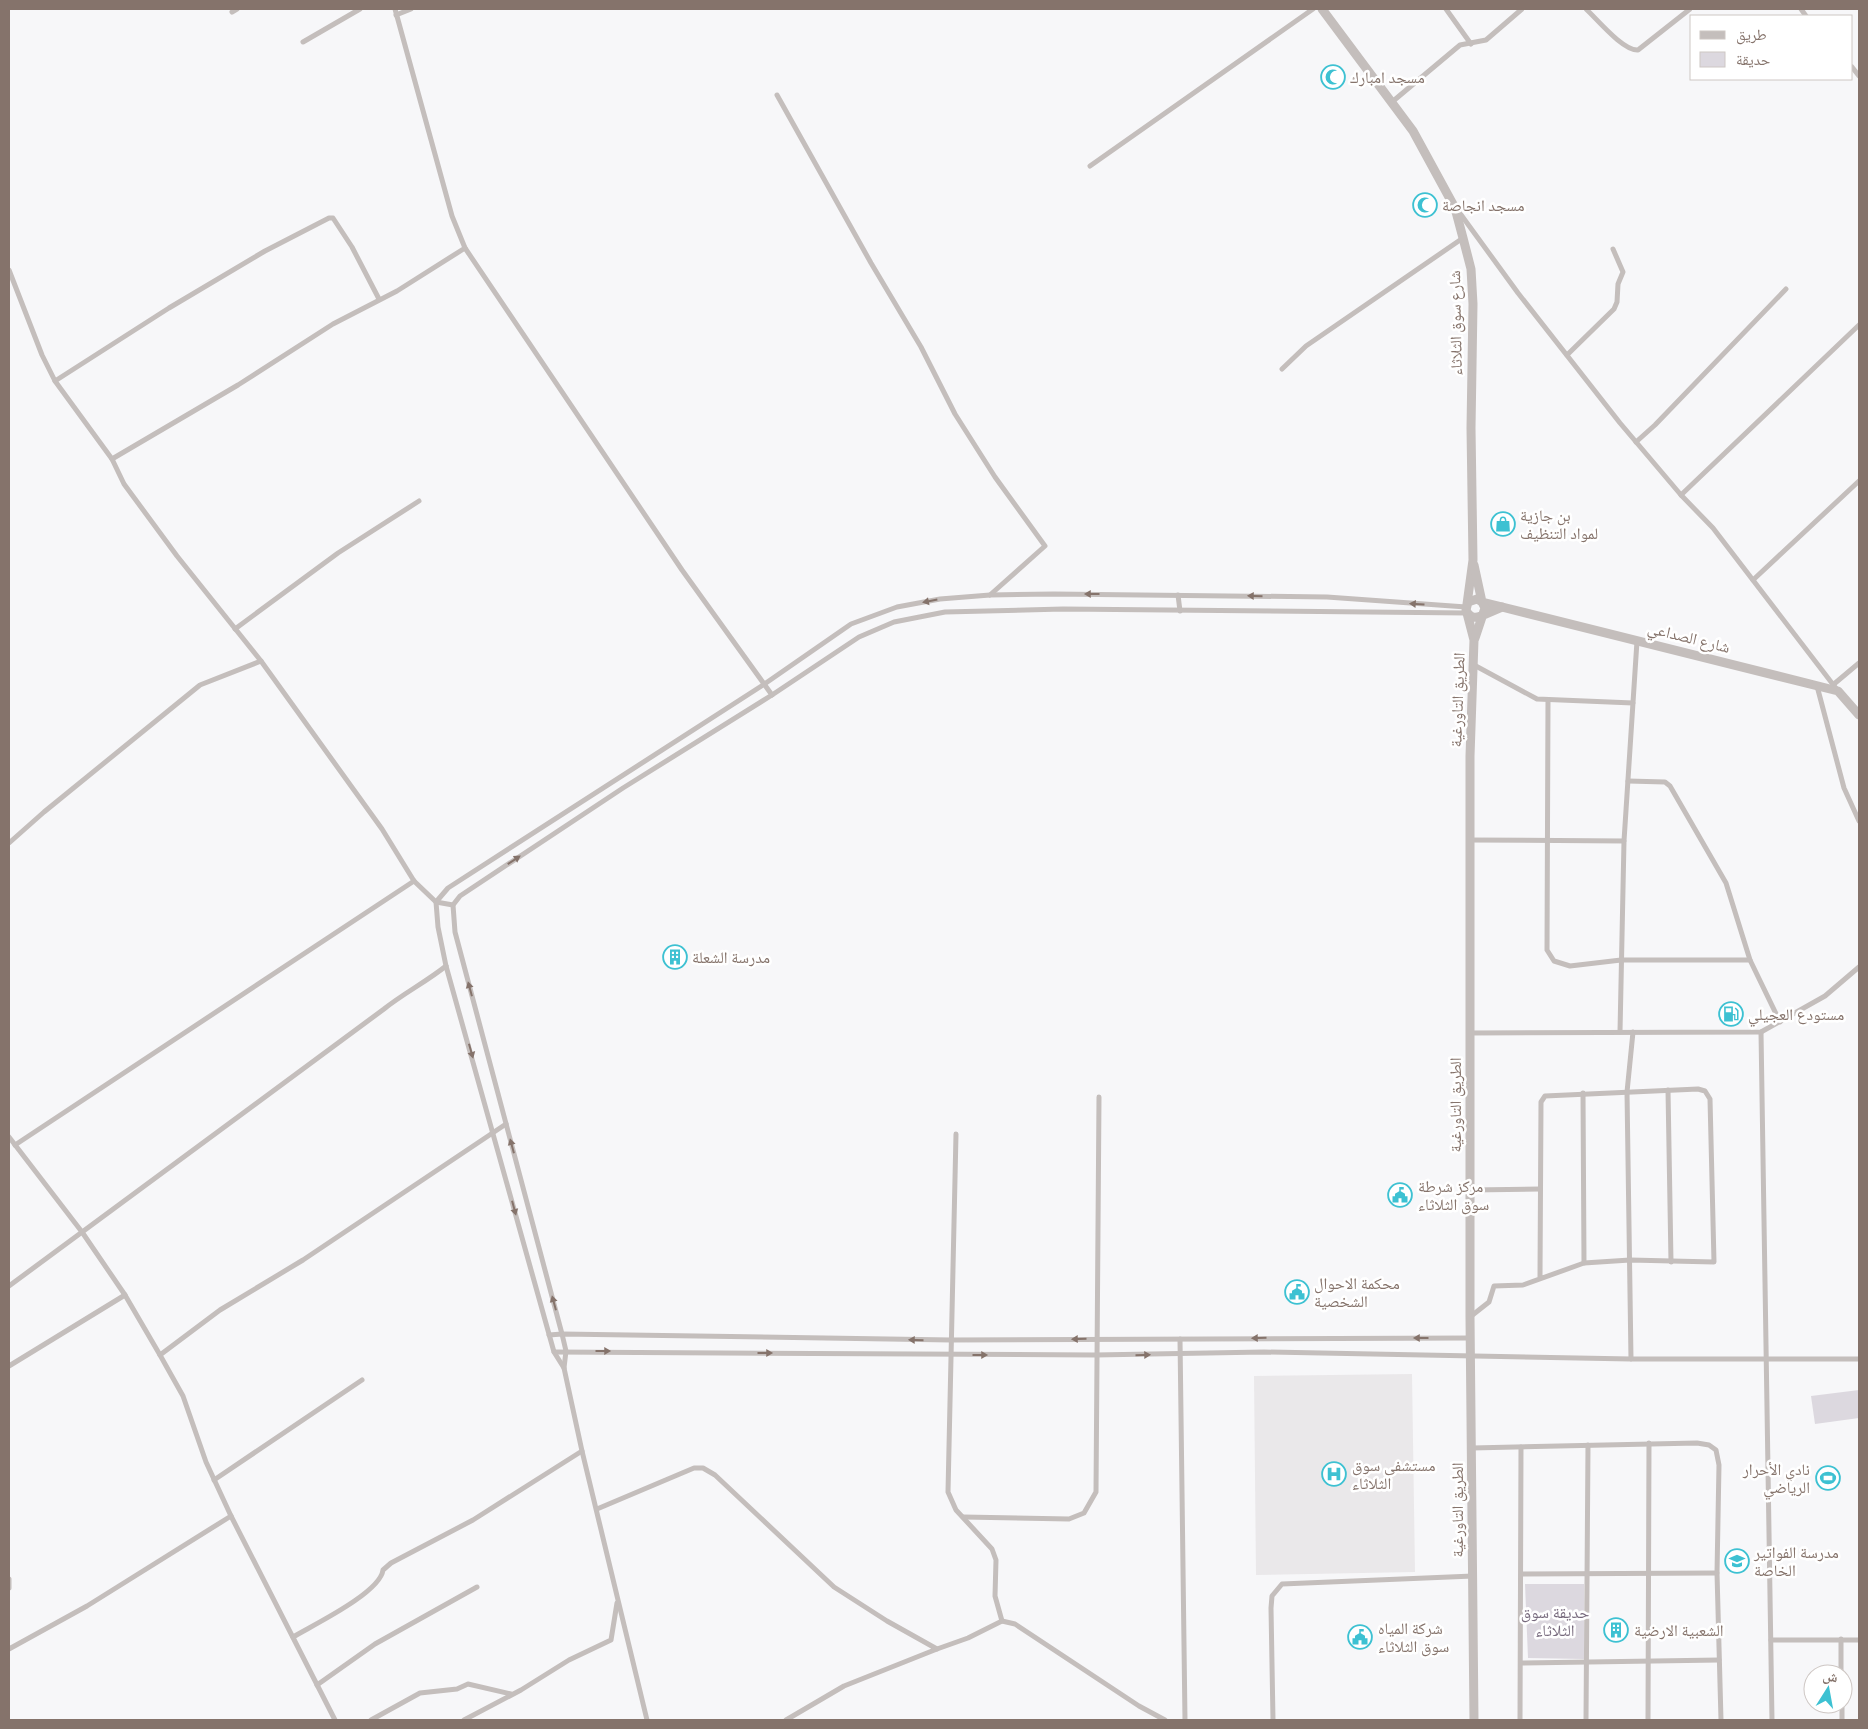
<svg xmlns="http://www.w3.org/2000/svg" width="1868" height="1729" viewBox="0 0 1868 1729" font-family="'Archivo Narrow','Noto Naskh Arabic',sans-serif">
<rect width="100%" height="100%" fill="#f7f7f9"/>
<!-- built -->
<path fill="#eae8ea" d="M 1412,1374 L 1415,1572 L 1256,1575 L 1254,1376 Z"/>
<!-- green -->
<g fill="#dcd8df">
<path d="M 1859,1390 L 1859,1418 L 1815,1424 L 1811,1396 Z"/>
<path d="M 1525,1584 L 1584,1584 L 1584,1659 L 1528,1658 Z"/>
</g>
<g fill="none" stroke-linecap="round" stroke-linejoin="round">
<!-- minor -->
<g stroke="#c4bebc" stroke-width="5">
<path d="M 395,9 L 452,216 L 465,248 L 682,570 L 772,695"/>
<path d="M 1446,9 L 1471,44"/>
<path d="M 1586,9 C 1597,19 1623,51 1638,50 L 1690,9"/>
<path d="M 1801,9 L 1806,16"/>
<path d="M 232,12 L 237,9"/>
<path d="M 396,15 L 411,9"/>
<path d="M 303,42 L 360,9"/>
<path d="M 1852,67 L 1859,76"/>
<path d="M 777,95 L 871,263 L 921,347 L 955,414 L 995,477 L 1045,546 L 990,595"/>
<path d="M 1392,102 L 1460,45 L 1486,40 L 1522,9"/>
<path d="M 1090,166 L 1313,9"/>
<path d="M 1459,212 L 1518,293 L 1620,423 L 1681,495 L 1713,528 L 1838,691"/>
<path d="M 9,270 L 42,355 L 55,381 L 112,459 L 124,484 L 177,556 L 261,661 L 382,829 L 414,881 L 436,902 L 453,905"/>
<path d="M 1567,355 L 1614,309 L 1617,302 L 1618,284 L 1623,272 L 1613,249"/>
<path d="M 1282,369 L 1306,346 L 1463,238"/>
<path d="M 55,381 L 169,308 L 265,251 L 329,218 L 333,218 L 352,247 L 379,299"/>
<path d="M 1636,442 L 1655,425 L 1786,289"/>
<path d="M 112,459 L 238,385 L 333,324 L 397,291 L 465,248"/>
<path d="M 1681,495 L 1859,325"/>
<path d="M 1753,580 L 1859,481"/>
<path d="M 1178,595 L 1180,611"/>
<path d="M 235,629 L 338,553 L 419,501"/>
<path d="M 1474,665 L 1537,699 L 1633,703"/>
<path d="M 1834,684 L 1859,663"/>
<path d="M 1817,686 L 1844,788 L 1859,821"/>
<path d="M 1548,700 L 1547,950 L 1554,961 L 1570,966 L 1621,960 L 1750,960 L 1780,1022"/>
<path d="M 1628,781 L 1665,782 L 1670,786 L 1726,883 L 1750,960"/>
<path d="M 1470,840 L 1624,841"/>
<path d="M 9,843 L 44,812 L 200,685 L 261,661"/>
<path d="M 1620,1032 L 1624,841 L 1637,641"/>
<path d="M 1761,1032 L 1772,1720"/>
<path d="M 1470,1033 L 1761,1032 L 1825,996 L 1859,967"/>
<path d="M 1668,1090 L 1671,1262"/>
<path d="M 1583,1093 L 1584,1263"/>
<path d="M 956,1134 L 948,1492 L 956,1510 L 992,1549 L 996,1560 L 995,1596 L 1002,1621"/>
<path d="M 9,1137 L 82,1232 L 125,1295 L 160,1355 L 183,1396 L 206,1462 L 231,1516 L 335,1720"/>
<path d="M 15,1145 L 414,881"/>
<path d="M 1471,1190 L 1540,1189"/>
<path d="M 9,1286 C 133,1193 259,1102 384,1009 C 404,993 426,982 446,966"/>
<path d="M 1470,1317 L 1489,1302 L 1494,1286 L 1523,1285 L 1584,1263 L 1630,1260 L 1714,1262 L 1710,1099 L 1705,1091 L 1698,1089 L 1545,1096 L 1541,1102 L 1540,1277"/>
<path d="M 549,1335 L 562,1334 L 951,1340 L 1470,1338"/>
<path d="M 1180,1339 L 1185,1720"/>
<path d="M 554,1352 L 1095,1355 L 1264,1352 L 1631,1359 L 1859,1359"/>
<path d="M 160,1355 L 220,1310 L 303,1260 L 506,1124"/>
<path d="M 1631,1359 L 1627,1092 L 1633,1032"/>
<path d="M 9,1366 L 125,1295"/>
<path d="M 564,1368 L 554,1352 L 446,966 L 438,927 L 436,902 L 448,888 L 763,685 L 851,624 L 897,607 L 940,599 L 990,595 L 1054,594 L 1327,597 L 1466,607"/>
<path d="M 1472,1448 L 1697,1443 L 1709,1445 L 1716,1450 L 1719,1465 L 1717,1573 L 1721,1720"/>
<path d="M 214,1480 L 362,1380"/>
<path d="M 597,1509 L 694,1468 L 703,1468 L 715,1475 L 834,1587 L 887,1621 L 937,1649 L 844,1686 L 786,1720"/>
<path d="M 963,1517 L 1069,1519 L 1084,1513 L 1096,1492 L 1099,1097"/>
<path d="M 1521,1574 L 1717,1573"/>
<path d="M 9,1579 L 9,1588"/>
<path d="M 293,1637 C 313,1625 380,1593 383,1570 L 391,1563 L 473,1520 L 582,1451"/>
<path d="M 1841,1639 L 1841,1674"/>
<path d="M 1771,1640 L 1859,1640"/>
<path d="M 9,1649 L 87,1606 L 231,1516"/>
<path d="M 937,1649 L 968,1638 L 1002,1621 L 1015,1624 L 1139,1706 L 1165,1720"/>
<path d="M 1521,1663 L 1719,1660"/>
<path d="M 317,1685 L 375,1644 L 477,1587"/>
<path d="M 1842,1704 L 1842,1720"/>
<path d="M 371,1720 L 420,1693 L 457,1689 L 468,1684 L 511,1694"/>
<path d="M 464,1720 L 521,1690 L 569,1660 L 611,1640 L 617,1603"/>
<path d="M 647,1720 L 582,1451 L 564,1368 L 566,1351 L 562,1334 L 455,932 L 453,905 L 460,896 L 623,788 L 772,695 L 859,637 L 894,622 L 945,612 L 1063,609 L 1467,613"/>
<path d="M 1273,1720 L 1271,1608 L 1272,1596 L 1282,1584 L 1473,1576"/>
<path d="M 1520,1720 L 1521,1447"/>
<path d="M 1586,1720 L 1588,1445"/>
<path d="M 1648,1720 L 1649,1443"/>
</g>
<!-- tertiary -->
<g stroke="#c4bebc" stroke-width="9">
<path d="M 1322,9 L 1413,131 L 1455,208 L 1463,238 L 1471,269 L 1473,304 L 1471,428 L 1473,560 L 1467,604"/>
<path d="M 1474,565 L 1482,602 L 1838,691 L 1859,715"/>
<path d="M 1467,613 L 1474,640 L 1470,756 L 1470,1317 L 1474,1720"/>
<path d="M 1475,638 L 1485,608 L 1482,602 L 1477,599 L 1468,602 L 1466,610 C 1469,617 1474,619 1481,616 L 1502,607"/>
</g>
</g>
<!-- one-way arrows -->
<defs><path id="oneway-solid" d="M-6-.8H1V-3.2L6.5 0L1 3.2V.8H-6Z" transform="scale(1.25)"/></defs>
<g fill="#85736b">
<use href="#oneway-solid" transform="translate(1092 594) rotate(-180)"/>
<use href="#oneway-solid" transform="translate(1255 596) rotate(-179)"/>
<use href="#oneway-solid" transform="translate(930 601) rotate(169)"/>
<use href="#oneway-solid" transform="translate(1417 604) rotate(-176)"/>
<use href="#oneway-solid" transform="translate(514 860) rotate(-33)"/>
<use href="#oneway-solid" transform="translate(470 989) rotate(-105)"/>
<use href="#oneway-solid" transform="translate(471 1051) rotate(74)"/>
<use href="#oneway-solid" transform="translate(512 1146) rotate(-105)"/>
<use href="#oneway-solid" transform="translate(514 1208) rotate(75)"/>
<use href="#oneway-solid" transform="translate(554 1303) rotate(-105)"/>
<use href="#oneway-solid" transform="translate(1259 1338) rotate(179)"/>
<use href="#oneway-solid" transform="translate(1421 1338) rotate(180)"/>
<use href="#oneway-solid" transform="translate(1079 1339) rotate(179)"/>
<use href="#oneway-solid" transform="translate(916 1340) rotate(-179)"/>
<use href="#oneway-solid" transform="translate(603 1351)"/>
<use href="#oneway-solid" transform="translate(765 1353)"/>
<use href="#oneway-solid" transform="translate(980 1355)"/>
<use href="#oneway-solid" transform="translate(1143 1355) rotate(-1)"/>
</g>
<!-- icons -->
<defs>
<g id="mosque-ring" transform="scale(1.25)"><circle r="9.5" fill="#fff" stroke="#3dc1d2" stroke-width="1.5"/><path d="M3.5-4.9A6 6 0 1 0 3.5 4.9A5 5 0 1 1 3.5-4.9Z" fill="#3dc1d2"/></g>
<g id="shop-ring" transform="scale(1.25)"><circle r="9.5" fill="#fff" stroke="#3dc1d2" stroke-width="1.5"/><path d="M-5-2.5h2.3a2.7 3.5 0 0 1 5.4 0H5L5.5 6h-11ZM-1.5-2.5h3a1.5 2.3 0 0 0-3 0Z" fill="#3dc1d2"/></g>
<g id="building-ring" transform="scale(1.25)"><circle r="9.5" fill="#fff" stroke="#3dc1d2" stroke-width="1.5"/><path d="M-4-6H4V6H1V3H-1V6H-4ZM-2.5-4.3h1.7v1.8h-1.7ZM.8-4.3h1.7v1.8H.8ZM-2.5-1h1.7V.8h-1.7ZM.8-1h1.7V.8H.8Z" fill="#3dc1d2"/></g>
<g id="fuel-ring" transform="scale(1.25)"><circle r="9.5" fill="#fff" stroke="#3dc1d2" stroke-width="1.5"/><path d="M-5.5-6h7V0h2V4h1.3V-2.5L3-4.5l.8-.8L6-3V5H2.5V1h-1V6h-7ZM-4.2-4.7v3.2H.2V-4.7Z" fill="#3dc1d2"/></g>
<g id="civic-ring" transform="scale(1.25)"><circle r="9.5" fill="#fff" stroke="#3dc1d2" stroke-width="1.5"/><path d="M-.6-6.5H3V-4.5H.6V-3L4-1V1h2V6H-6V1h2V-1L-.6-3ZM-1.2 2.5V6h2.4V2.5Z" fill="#3dc1d2"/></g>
<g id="hospital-ring" transform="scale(1.25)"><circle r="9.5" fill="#fff" stroke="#3dc1d2" stroke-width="1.5"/><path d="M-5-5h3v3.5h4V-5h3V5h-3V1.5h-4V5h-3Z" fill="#3dc1d2"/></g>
<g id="stadium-ring" transform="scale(1.25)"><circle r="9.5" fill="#fff" stroke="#3dc1d2" stroke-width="1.5"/><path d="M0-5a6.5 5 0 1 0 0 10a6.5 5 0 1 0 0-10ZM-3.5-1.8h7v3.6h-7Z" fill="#3dc1d2"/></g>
<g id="school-ring" transform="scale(1.25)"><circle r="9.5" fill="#fff" stroke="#3dc1d2" stroke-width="1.5"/><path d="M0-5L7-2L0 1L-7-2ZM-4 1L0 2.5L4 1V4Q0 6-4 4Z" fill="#3dc1d2"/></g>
</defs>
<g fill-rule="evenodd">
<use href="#mosque-ring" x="1333" y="77"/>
<use href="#mosque-ring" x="1425" y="205"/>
<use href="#shop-ring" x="1503" y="524"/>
<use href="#building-ring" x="675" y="957"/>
<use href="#fuel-ring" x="1731" y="1014"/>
<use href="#civic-ring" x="1400" y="1195"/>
<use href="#civic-ring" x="1297" y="1292"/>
<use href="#hospital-ring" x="1334" y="1474"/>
<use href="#stadium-ring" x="1828" y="1478"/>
<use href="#school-ring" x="1737" y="1561"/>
<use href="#building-ring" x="1616" y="1630"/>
<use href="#civic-ring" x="1360" y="1637"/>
</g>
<g text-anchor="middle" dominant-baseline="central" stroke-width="5" stroke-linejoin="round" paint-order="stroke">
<!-- poi labels -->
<g font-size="16" fill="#85736b" stroke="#fff" text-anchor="start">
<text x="1350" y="77">مسجد امبارك</text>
<text x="1442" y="205">مسجد انجاصة</text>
<text x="1520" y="515">بن جازية<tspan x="1520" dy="18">لمواد التنظيف</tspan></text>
<text x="692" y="957">مدرسة الشعلة</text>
<text x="1748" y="1014">مستودع العجيلي</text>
<text x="1418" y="1186">مركز شرطة<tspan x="1418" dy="18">سوق الثلاثاء</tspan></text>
<text x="1314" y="1283">محكمة الاحوال<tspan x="1314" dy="18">الشخصية</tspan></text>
<text x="1352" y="1465">مستشفى سوق<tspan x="1352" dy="18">الثلاثاء</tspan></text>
<text x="1810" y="1469" text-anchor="end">نادي الأحرار<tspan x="1810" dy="18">الرياضي</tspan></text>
<text x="1754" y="1552">مدرسة الفواتير<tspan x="1754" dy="18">الخاصة</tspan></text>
<text x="1378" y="1628">شركة المياه<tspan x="1378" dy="18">سوق الثلاثاء</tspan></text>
<text x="1634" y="1630">الشعبية الارضية</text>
</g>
<!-- street labels -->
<g font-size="16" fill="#85736b" stroke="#fff">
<text transform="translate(1455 323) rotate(-91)">شارع سوق الثلاثاء</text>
<text transform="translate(1689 637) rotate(14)">شارع الصداعي</text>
<text transform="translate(1457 700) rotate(-88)">الطريق التاورغية</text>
<text transform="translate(1455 1105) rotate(-90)">الطريق التاورغية</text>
<text transform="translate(1457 1510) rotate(-90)">الطريق التاورغية</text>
</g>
<!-- park labels -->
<g font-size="16" fill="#76697c" stroke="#fff">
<text x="1555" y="1612">حديقة سوق<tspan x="1555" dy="18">الثلاثاء</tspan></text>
</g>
</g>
<!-- border -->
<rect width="1868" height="1729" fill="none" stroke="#85736b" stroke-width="20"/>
<!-- legend -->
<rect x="1690" y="15" width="162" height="65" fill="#ffffff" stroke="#cec7c4"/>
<rect x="1700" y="31" width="25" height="8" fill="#c4bebc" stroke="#cec7c4"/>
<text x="1736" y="40" font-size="15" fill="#85736b">طريق</text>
<rect x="1700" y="52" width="25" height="15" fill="#dcd8df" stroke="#cec7c4"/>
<text x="1736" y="65" font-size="15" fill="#85736b">حديقة</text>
<!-- north arrow -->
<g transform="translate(1828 1689) rotate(11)"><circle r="24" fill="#ffffff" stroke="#cec7c4"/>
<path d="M0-4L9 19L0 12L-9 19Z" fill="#3dc1d2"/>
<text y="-8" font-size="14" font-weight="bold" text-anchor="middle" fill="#85736b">ش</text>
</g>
</svg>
